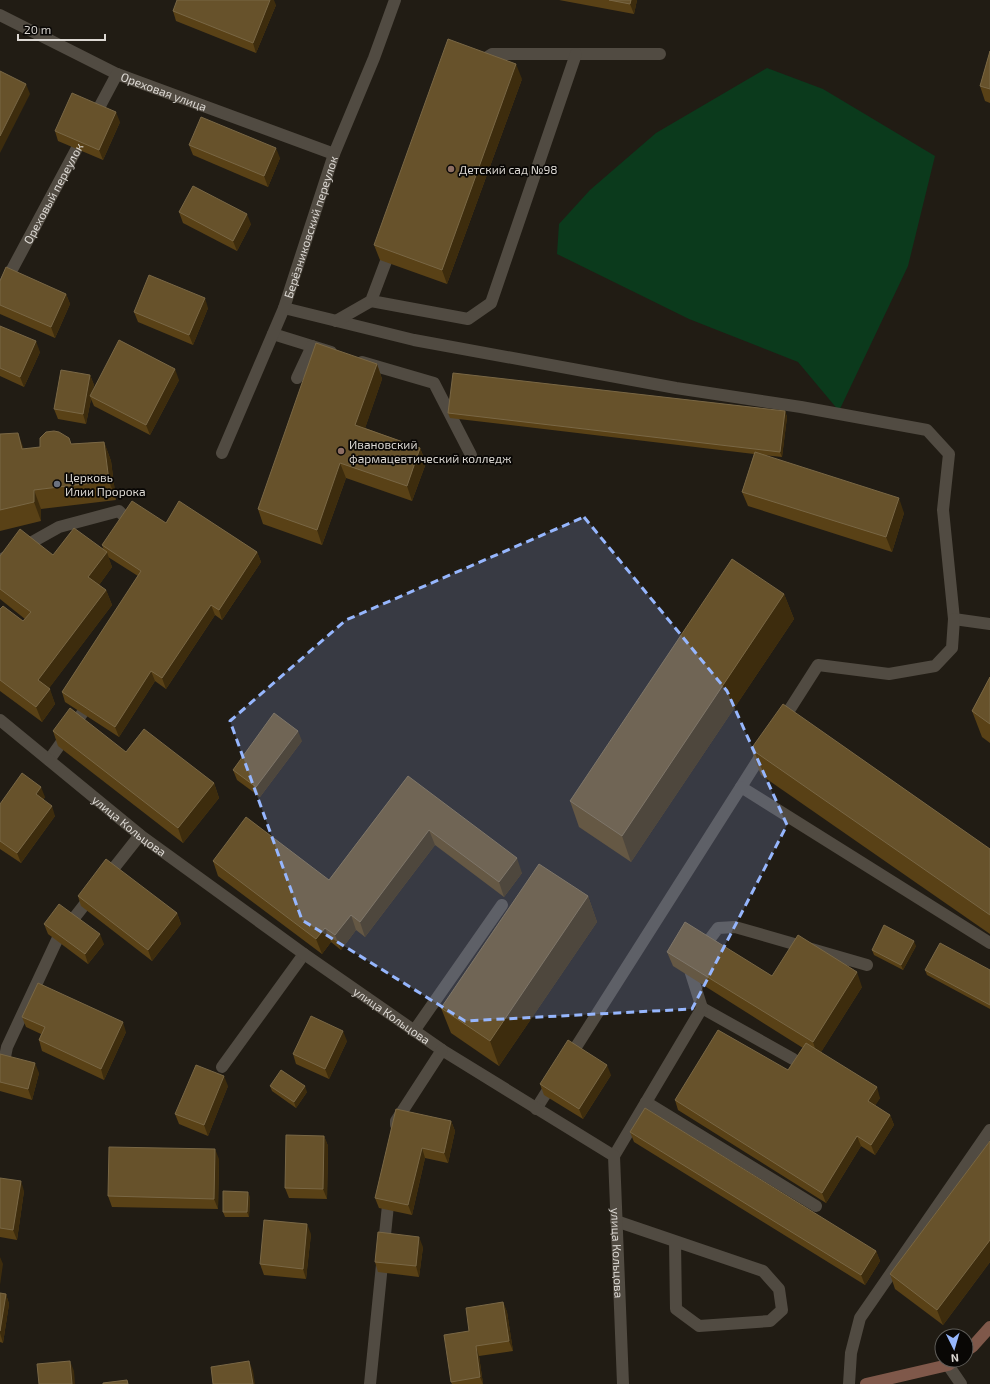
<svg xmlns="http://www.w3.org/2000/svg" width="990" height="1384" viewBox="0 0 990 1384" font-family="'Exo 2',sans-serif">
<rect width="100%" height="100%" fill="#211c14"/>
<!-- green -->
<path fill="#0b3a1c" d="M 767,68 L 823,89 L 935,156 L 908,266 L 839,411 L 798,362 L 689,319 L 557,254 L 559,224 L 590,190 L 656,133 Z"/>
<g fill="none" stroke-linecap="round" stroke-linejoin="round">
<!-- lane -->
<g stroke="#514b42" stroke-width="12">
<path d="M 478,63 L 492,54 L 660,54"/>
<path d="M 371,301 L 468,319 L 491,303 L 576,54"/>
<path d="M 284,308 L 414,340 L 676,388 L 801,407 L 927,430 L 949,454 L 943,510 L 954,619 L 990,624"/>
<path d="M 336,321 L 371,301 L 391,248"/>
<path d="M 273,334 L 331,352"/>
<path d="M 362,362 L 434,383 L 471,455"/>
<path d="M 297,378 L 312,346"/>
<path d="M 0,560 L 59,527 L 119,511 L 133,526"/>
<path d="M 781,723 L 818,665 L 889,674 L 935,666 L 952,648 L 954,619"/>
<path d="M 765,749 L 741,787 L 990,943"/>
<path d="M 49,760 L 91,701"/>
<path d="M 702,1008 L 793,1059"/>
<path d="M 414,1031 L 502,905"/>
<path d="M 569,1058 L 741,787"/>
<path d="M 222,1067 L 304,954"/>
<path d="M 646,1102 L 816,1206"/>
<path d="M 536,1109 L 553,1082"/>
<path d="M 614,1156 L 702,1008 L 689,967 L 718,928 L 735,927 L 867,965"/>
<path d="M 616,1221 L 763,1271 L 779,1289 L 782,1310 L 770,1321 L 699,1326 L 676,1309 L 675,1241"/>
<path d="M 948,1365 L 961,1384"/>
<path d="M 849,1384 L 851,1353 L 860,1318 L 990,1130"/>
</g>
<!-- street -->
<g stroke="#514b42" stroke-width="12">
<path id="s1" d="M 0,15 L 117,74 L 334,154"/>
<path d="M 93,119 L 117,74"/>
<path id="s2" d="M 0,292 L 84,135"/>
<path id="s3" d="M 222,453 L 284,308 L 334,154 L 374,58 L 395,0"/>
<path id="s4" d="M 0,720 L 140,835 L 304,954 L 442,1050 L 614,1156 L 623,1384"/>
<path d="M 106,878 L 140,835"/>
<path d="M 0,1081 L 7,1047 L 57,940 L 92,895"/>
<path d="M 396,1125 L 396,1121 L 442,1050"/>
<path d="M 370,1384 L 389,1195"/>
</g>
<!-- secondary -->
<g stroke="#7f584a" stroke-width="12">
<path d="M 966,1351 L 973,1346 L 990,1327"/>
<path d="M 866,1384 L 948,1365 L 955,1360"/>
</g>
</g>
<!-- wall -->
<g fill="#594116">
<path d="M 559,0 L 637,0 L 634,14 Z"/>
<path d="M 276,5 L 256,53 L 176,21 L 173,11 Z"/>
<path d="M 990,51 L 990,103 L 985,101 L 980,86 Z"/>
<path d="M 522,79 L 447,284 L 380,260 L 374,245 Z"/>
<path d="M 120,122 L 103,160 L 58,141 L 55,131 Z"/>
<path d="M 189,145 L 280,158 L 268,187 L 193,155 Z"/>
<path d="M 179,212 L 251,224 L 237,251 L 183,223 Z"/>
<path d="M 0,281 L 66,294 L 70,304 L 55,338 L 0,314 Z"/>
<path d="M 208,308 L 193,345 L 138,322 L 134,312 Z"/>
<path d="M 0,326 L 40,352 L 24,387 L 0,376 Z"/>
<path d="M 377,364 L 382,379 L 365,428 L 420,448 L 426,463 L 412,501 L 346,478 L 322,545 L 263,524 L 258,509 Z"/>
<path d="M 90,375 L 94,385 L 92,391 L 179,380 L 150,435 L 94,406 L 91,399 L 86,424 L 58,419 L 54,409 Z"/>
<path d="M 785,411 L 787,417 L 782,457 L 763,455 L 904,513 L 892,552 L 748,506 L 742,492 L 754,454 L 450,418 L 448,413 Z"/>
<path d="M 0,434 L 24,449 L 71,444 L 104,442 L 111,461 L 116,500 L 41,509 L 41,521 L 0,531 Z"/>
<path d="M 166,523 L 257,552 L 261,562 L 222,620 L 215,615 L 166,689 L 155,681 L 119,737 L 65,702 L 62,692 L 138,576 L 108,557 L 112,567 L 99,585 L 106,590 L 112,605 L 49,688 L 55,704 L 42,722 L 0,691 L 0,609 L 23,621 L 25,619 L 0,599 L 0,556 L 53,555 L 104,551 L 102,545 Z"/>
<path d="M 784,594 L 794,619 L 631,862 L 579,827 L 570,801 Z"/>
<path d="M 990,677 L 990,743 L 982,737 L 972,711 Z"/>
<path d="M 53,731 L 126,752 L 214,783 L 219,798 L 183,843 L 58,746 Z"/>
<path d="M 302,741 L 260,797 L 237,780 L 233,770 Z"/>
<path d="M 751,749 L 990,849 L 990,934 L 761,775 Z"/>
<path d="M 408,776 L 522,873 L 504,897 L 435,845 L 365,937 L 356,930 L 341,950 L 331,942 L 322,954 L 218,876 L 213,861 L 329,880 Z"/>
<path d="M 45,797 L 43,800 L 55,816 L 21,863 L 0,849 L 0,804 Z"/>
<path d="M 78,896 L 177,913 L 181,924 L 152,961 L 81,906 Z"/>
<path d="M 588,896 L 597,922 L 499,1066 L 451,1033 L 441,1008 Z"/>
<path d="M 44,924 L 104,944 L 88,964 L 48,934 Z"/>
<path d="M 916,946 L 903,970 L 874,955 L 872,950 Z"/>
<path d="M 667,952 L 772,976 L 862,987 L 821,1052 L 880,1098 L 875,1105 L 890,1115 L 894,1125 L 875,1155 L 861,1146 L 826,1203 L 678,1110 L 675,1100 L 788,1070 L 803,1048 L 673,966 Z"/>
<path d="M 925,970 L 990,970 L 990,1009 L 927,975 Z"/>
<path d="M 22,1017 L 126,1032 L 104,1080 L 42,1051 L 39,1040 L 41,1034 L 26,1027 Z"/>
<path d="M 347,1041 L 329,1079 L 296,1064 L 293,1054 Z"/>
<path d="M 0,1054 L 39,1073 L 32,1100 L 0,1091 Z"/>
<path d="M 611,1075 L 583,1119 L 544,1095 L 540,1084 Z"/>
<path d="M 228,1086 L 208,1136 L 179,1124 L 175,1114 Z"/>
<path d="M 270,1086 L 307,1092 L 296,1108 L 272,1091 Z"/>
<path d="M 396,1109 L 451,1121 L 455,1131 L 448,1163 L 425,1158 L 412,1215 L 379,1208 L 375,1198 Z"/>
<path d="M 630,1132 L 876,1251 L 880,1261 L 865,1285 L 634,1142 Z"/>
<path d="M 324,1136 L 328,1146 L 327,1199 L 289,1198 L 285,1188 Z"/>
<path d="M 990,1141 L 990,1262 L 943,1325 L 895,1289 L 890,1274 Z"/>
<path d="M 219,1159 L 218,1209 L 112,1207 L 108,1196 Z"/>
<path d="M 0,1178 L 24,1191 L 17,1240 L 0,1237 Z"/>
<path d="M 250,1197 L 249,1217 L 225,1217 L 223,1212 Z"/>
<path d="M 311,1234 L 306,1279 L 264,1275 L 260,1264 Z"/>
<path d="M 423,1247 L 419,1277 L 378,1272 L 375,1262 Z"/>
<path d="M 0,1293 L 6,1294 L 9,1304 L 3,1343 L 0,1342 Z"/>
<path d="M 503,1302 L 507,1312 L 513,1351 L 479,1356 L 483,1384 L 452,1384 L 451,1382 L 469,1331 Z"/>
</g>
<!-- shaded-wall -->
<g fill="#3d2c0d">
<path d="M 270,0 L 274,0 L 276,5 L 256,53 L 253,43 Z"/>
<path d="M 631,0 L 637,0 L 634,14 L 630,4 Z"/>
<path d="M 516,64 L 522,79 L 447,284 L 442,270 Z"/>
<path d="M 26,84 L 30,94 L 0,153 L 0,136 Z"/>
<path d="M 116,112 L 120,122 L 103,160 L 99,150 Z"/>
<path d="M 276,148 L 280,158 L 268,187 L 264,176 Z"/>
<path d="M 247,214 L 251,224 L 237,251 L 233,241 Z"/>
<path d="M 66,294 L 70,304 L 55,338 L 51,327 Z"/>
<path d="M 205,298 L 208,308 L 193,345 L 189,335 Z"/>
<path d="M 36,341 L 40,352 L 24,387 L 20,377 Z"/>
<path d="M 377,364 L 382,379 L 361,440 L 355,425 Z"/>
<path d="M 175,369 L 179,380 L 150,435 L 146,425 Z"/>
<path d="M 90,375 L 94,385 L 92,396 L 90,396 L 91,399 L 86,424 L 83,414 Z"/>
<path d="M 785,411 L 787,417 L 782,457 L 780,452 Z"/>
<path d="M 18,433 L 25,452 L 22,449 Z"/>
<path d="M 104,442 L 111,461 L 116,500 L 109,481 Z"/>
<path d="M 420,448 L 426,463 L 412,501 L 407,486 Z"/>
<path d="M 340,463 L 346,478 L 322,545 L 317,530 Z"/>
<path d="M 34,490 L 41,509 L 41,521 L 34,502 Z"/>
<path d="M 899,498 L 904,513 L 892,552 L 886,537 Z"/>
<path d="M 107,552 L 112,567 L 94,592 L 88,577 Z"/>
<path d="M 257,552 L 261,562 L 222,620 L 219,610 Z"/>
<path d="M 106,590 L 112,605 L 44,695 L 38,680 Z"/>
<path d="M 784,594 L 794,619 L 631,862 L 622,836 Z"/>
<path d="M 211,605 L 215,615 L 166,689 L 162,678 Z"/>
<path d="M 151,671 L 155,681 L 119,737 L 115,727 Z"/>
<path d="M 50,689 L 55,704 L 42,722 L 36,707 Z"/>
<path d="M 298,731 L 302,741 L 260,797 L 256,787 Z"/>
<path d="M 214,783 L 219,798 L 183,843 L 178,828 Z"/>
<path d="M 41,787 L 45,797 L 40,804 L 36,794 Z"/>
<path d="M 52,806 L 55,816 L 21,863 L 17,853 Z"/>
<path d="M 429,830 L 435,845 L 365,937 L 360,922 Z"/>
<path d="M 517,858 L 522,873 L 504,897 L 499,882 Z"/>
<path d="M 588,896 L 597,922 L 499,1066 L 490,1041 Z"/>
<path d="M 177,913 L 181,924 L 152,961 L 148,950 Z"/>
<path d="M 351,915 L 356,930 L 341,950 L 335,935 Z"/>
<path d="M 325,928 L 331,942 L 322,954 L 316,939 Z"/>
<path d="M 100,934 L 104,944 L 88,964 L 85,954 Z"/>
<path d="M 914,941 L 916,946 L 903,970 L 901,965 Z"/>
<path d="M 857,972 L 862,987 L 818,1057 L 813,1042 Z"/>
<path d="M 123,1022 L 126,1032 L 104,1080 L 101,1069 Z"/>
<path d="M 343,1031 L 347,1041 L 329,1079 L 325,1069 Z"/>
<path d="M 35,1063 L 39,1073 L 32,1100 L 28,1089 Z"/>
<path d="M 607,1065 L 611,1075 L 583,1119 L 579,1109 Z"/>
<path d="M 224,1076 L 228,1086 L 208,1136 L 204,1125 Z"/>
<path d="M 305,1086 L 307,1092 L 296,1108 L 294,1102 Z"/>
<path d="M 877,1087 L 880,1098 L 872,1111 L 868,1101 Z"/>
<path d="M 890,1115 L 894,1125 L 875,1155 L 871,1145 Z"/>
<path d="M 451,1121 L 455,1131 L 448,1163 L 444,1153 Z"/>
<path d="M 324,1136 L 328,1146 L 327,1199 L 323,1189 Z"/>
<path d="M 857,1136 L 861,1146 L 826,1203 L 822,1193 Z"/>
<path d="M 422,1148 L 425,1158 L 412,1215 L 408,1205 Z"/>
<path d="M 215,1149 L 219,1159 L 218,1209 L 214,1199 Z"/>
<path d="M 21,1181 L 24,1191 L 17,1240 L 13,1230 Z"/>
<path d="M 248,1192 L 250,1197 L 249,1217 L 247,1212 Z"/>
<path d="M 307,1224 L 311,1234 L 306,1279 L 303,1269 Z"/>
<path d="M 419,1237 L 423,1247 L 419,1277 L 416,1266 Z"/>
<path d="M 990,1240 L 990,1262 L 943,1325 L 937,1310 Z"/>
<path d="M 876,1251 L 880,1261 L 865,1285 L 861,1275 Z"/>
<path d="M 0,1257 L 3,1264 L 0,1285 Z"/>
<path d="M 6,1294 L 9,1304 L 3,1343 L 0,1333 L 0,1331 Z"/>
<path d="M 503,1302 L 507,1312 L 513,1351 L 509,1341 Z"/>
<path d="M 476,1346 L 479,1356 L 483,1384 L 480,1377 Z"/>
<path d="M 70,1361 L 74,1371 L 75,1384 L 72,1384 Z"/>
<path d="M 249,1361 L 253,1371 L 255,1384 L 253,1384 Z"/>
</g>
<!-- building -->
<g fill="#67522b" stroke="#796745">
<path d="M 177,0 L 270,0 L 253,43 L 173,11 Z"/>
<path d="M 609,0 L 631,0 L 630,4 Z"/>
<path d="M 448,39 L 516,64 L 442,270 L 374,245 Z"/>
<path d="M 990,51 L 990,89 L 980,86 Z"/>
<path d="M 0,71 L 26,84 L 0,136 Z"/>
<path d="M 72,93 L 116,112 L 99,150 L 55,131 Z"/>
<path d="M 201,117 L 276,148 L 264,176 L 189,145 Z"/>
<path d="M 193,186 L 247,214 L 233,241 L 179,212 Z"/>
<path d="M 6,267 L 66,294 L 51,327 L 0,305 L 0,281 Z"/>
<path d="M 149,275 L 205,298 L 189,335 L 134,312 Z"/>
<path d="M 0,326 L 36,341 L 20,377 L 0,368 Z"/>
<path d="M 119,340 L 175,369 L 146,425 L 90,396 Z"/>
<path d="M 316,343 L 377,364 L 355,425 L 420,448 L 407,486 L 340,463 L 317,530 L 258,509 Z"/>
<path d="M 61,370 L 90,375 L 83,414 L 54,409 Z"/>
<path d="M 453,373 L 785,411 L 780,452 L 448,413 Z"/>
<path d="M 54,431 L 59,432 L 69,438 L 71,444 L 104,442 L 109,481 L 34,490 L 34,502 L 0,510 L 0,434 L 18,433 L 22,449 L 40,447 L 40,438 L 46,432 Z"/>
<path d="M 755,452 L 899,498 L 886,537 L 742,492 Z"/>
<path d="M 132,501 L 166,523 L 179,501 L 257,552 L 219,610 L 211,605 L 162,678 L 151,671 L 115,727 L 62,692 L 141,571 L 102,545 Z"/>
<path d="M 74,528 L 107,552 L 88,577 L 106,590 L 38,680 L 50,689 L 36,707 L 0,680 L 0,609 L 3,606 L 23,621 L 31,612 L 0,589 L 0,556 L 20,529 L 53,555 Z"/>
<path d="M 732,559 L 784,594 L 622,836 L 570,801 Z"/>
<path d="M 990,677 L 990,724 L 972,711 Z"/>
<path d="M 783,704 L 990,849 L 990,915 L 751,749 Z"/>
<path d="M 70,708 L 126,752 L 144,729 L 214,783 L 178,828 L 53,731 Z"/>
<path d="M 274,713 L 298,731 L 256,787 L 233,770 Z"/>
<path d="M 22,773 L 41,787 L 36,794 L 52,806 L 17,853 L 0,841 L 0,804 Z"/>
<path d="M 408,776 L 517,858 L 499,882 L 429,830 L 360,922 L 351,915 L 335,935 L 325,928 L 316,939 L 213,861 L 246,817 L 329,880 Z"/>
<path d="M 106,859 L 177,913 L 148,950 L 78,896 Z"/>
<path d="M 539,864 L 588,896 L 490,1041 L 441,1008 Z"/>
<path d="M 59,904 L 100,934 L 85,954 L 44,924 Z"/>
<path d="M 685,922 L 772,976 L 798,935 L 857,972 L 813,1042 L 667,952 Z"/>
<path d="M 884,925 L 914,941 L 901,965 L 872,950 Z"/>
<path d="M 940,943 L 990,970 L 990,1005 L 925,970 Z"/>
<path d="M 38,983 L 123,1022 L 101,1069 L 39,1040 L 45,1027 L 22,1017 Z"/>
<path d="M 311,1016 L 343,1031 L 325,1069 L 293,1054 Z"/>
<path d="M 718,1030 L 788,1070 L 806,1043 L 877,1087 L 868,1101 L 890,1115 L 871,1145 L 857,1136 L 822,1193 L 675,1100 Z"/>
<path d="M 568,1040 L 607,1065 L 579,1109 L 540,1084 Z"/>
<path d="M 0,1054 L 35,1063 L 28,1089 L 0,1082 Z"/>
<path d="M 196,1065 L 224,1076 L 204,1125 L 175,1114 Z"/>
<path d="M 281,1070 L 305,1086 L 294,1102 L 270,1086 Z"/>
<path d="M 645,1108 L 876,1251 L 861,1275 L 630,1132 Z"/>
<path d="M 396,1109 L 451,1121 L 444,1153 L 422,1148 L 408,1205 L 375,1198 Z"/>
<path d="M 286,1135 L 324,1136 L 323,1189 L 285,1188 Z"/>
<path d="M 990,1141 L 990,1240 L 937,1310 L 890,1274 Z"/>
<path d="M 109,1147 L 215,1149 L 214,1199 L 108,1196 Z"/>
<path d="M 0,1178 L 21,1181 L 13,1230 L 0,1228 Z"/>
<path d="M 223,1191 L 248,1192 L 247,1212 L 223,1212 Z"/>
<path d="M 264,1220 L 307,1224 L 303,1269 L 260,1264 Z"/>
<path d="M 378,1232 L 419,1237 L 416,1266 L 375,1262 Z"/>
<path d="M 0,1293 L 6,1294 L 0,1331 Z"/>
<path d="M 503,1302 L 509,1341 L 476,1346 L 480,1377 L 451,1382 L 444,1335 L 469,1331 L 466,1308 Z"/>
<path d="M 70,1361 L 72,1384 L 39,1384 L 37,1364 Z"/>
<path d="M 249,1361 L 253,1384 L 213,1384 L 211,1367 Z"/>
<path d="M 127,1380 L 128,1384 L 103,1384 L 103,1383 Z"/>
</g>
<!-- marked area -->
<path fill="#96b6fd" fill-opacity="0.2" stroke="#96b6fd" stroke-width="3" stroke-dasharray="8 5" stroke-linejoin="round" d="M 584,517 L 727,691 L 787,825 L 692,1009 L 465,1021 L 302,920 L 230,721 L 346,620 Z"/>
<!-- markers -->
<g fill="#8d6e63" stroke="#090705" stroke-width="1.5">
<circle cx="451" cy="169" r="4"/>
<circle cx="341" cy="451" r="4"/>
</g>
<circle fill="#6b7280" stroke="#090705" stroke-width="1.5" cx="57" cy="484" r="4"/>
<g text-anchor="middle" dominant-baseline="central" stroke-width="3.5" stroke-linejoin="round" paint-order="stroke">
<!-- street labels -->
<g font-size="12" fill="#dcd8d3" stroke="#090705">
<text stroke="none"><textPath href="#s1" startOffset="181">Ореховая улица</textPath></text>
<text stroke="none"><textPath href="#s2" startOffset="112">Ореховый переулок</textPath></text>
<text stroke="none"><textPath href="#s3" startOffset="243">Берёзниковский переулок</textPath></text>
<text stroke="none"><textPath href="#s4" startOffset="167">улица Кольцова</textPath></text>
<text stroke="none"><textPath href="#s4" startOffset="491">улица Кольцова</textPath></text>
<text stroke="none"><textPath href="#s4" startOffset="851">улица Кольцова</textPath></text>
</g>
<!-- poi labels -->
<g font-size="12" fill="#dcd8d3" stroke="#090705" text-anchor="start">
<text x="459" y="169">Детский сад №98</text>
<text x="349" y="444">Ивановский<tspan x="349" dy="14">фармацевтический колледж</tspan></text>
<text x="65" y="477">Церковь<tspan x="65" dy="14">Илии Пророка</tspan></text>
</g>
</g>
<!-- north arrow -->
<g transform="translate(954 1348) rotate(175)"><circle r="19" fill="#090705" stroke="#5d5b57"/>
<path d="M0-3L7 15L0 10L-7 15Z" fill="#96b6fd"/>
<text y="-6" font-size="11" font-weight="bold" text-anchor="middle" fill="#dcd8d3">N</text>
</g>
<!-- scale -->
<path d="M18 34v6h87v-6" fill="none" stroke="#dcd8d3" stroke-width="2"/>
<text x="24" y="34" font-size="12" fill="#dcd8d3" stroke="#090705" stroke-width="3" paint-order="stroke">20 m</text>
</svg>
